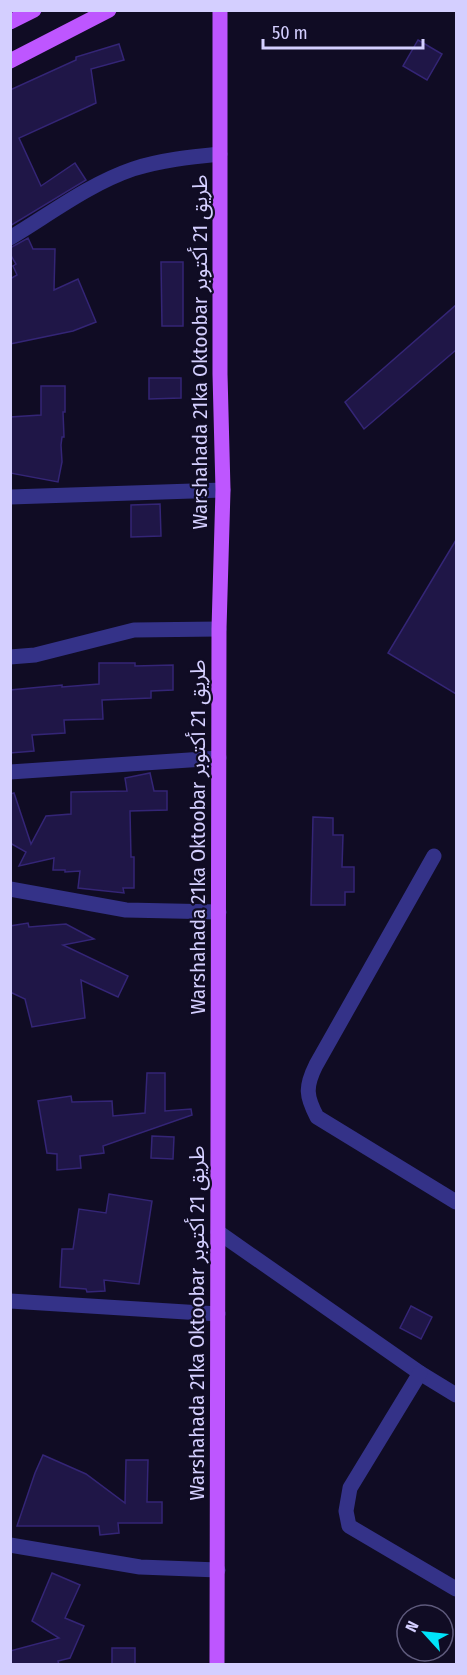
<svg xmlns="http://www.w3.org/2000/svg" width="467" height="1675" viewBox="0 0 467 1675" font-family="'Fira Sans Condensed','Noto Sans Arabic',sans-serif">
<rect width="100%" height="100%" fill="#100c24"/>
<!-- building -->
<g fill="#1f1647" stroke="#342576" stroke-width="1.5">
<path d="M 418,40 L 442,54 L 427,80 L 403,66 Z"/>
<path d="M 119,44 L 124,60 L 91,69 L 96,103 L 19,138 L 41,186 L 75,163 L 86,180 L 10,226 L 10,90 L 76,60 L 76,57 Z"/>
<path d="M 28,238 L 33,249 L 55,249 L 54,290 L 78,279 L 96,322 L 73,331 L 10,344 L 10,279 L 17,275 L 13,266 L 16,264 L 10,254 L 10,248 Z"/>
<path d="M 161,262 L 183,262 L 183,326 L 162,326 Z"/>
<path d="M 456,305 L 456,350 L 364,429 L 345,402 Z"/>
<path d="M 149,378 L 181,378 L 181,398 L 149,399 Z"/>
<path d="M 41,386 L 65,386 L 65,412 L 63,412 L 64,437 L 62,437 L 61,445 L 62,462 L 58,482 L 10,473 L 10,417 L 41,415 Z"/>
<path d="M 160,504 L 161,536 L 131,537 L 131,505 Z"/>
<path d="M 456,540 L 456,694 L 388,653 Z"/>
<path d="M 99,663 L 135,663 L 135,666 L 173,665 L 173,690 L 151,691 L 151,698 L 102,700 L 103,719 L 64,720 L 65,733 L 32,735 L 34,751 L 10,753 L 10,690 L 62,685 L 62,687 L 99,684 Z"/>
<path d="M 150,773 L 154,791 L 167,791 L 167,810 L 130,811 L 131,857 L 134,857 L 134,888 L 123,888 L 124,893 L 78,888 L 80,871 L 65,872 L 65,870 L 53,870 L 54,858 L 19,866 L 26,852 L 10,843 L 10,794 L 14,793 L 31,844 L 46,816 L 71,814 L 71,792 L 127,791 L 125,778 Z"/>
<path d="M 313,817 L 333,818 L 333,835 L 343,835 L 342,867 L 354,867 L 354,892 L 345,892 L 345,905 L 311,905 Z"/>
<path d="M 28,923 L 29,927 L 66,924 L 94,939 L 63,945 L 128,976 L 118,997 L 81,980 L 85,1018 L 32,1027 L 25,999 L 10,992 L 10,926 Z"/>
<path d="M 147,1073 L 165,1073 L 165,1111 L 191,1109 L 192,1115 L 103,1146 L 104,1153 L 80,1156 L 81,1168 L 57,1170 L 57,1154 L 47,1153 L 38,1101 L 71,1096 L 72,1102 L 112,1101 L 113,1116 L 145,1113 Z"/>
<path d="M 152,1136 L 174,1137 L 173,1159 L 151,1158 Z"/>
<path d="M 109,1194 L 152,1201 L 139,1284 L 104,1280 L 105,1291 L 87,1292 L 86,1289 L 60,1287 L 62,1249 L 73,1249 L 79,1209 L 106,1213 Z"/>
<path d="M 411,1306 L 432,1317 L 421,1339 L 400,1328 Z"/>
<path d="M 43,1455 L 86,1474 L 125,1503 L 126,1460 L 148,1460 L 147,1502 L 162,1502 L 162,1523 L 118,1523 L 119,1533 L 100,1535 L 99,1526 L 17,1526 L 35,1473 Z"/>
<path d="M 52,1573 L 80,1585 L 65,1618 L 84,1626 L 70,1658 L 58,1661 L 59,1665 L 10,1665 L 10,1651 L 59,1638 L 32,1621 Z"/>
<rect x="112" y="1648" width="23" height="17"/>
</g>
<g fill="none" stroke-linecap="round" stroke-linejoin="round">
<!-- minor -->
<g stroke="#343288" stroke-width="15">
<path d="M 10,238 C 50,214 89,184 133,169 C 161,160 190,157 220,154"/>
<path d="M 10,497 L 223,490"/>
<path d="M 10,657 L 35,655 L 134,630 L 219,629"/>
<path d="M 10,772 L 219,758"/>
<path d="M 434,856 L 316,1065 C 305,1087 306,1096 317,1117 L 456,1202"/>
<path d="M 10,889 L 126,910 L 219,912"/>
<path d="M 218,1232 L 420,1373 L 456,1395"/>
<path d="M 10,1301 L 218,1314"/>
<path d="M 420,1373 L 350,1488 L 346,1511 L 349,1526 L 456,1589"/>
<path d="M 10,1545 L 140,1567 L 218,1570"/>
</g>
<!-- major -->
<g stroke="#be56ff" stroke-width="15">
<path d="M 10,22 L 34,10"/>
<path d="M 10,61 L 109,10"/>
<path d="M 217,1664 L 219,629 L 223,490 L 220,374 L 220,10"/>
</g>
</g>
<g text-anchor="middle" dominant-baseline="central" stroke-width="4.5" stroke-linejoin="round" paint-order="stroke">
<!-- street labels -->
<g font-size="21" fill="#d4cfff" stroke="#100c24">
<text transform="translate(200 352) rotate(-90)">Warshahada 21ka Oktoobar طريق 21 أكتوبر</text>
<text transform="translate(198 837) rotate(-90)">Warshahada 21ka Oktoobar طريق 21 أكتوبر</text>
<text transform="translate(197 1323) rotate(-90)">Warshahada 21ka Oktoobar طريق 21 أكتوبر</text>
</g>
</g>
<!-- border -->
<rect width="467" height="1675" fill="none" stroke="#d4cfff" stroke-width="24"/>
<!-- north arrow -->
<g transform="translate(425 1633) rotate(297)"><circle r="28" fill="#100c24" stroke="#5e5a7c" stroke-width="1.5"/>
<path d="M0-4.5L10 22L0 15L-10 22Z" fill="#00e4fa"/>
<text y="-9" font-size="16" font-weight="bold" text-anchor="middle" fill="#d4cfff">N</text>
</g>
<!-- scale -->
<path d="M263 39v9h160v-9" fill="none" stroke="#d4cfff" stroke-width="3"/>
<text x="272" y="39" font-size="18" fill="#d4cfff" stroke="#100c24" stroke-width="4.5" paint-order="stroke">50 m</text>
</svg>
